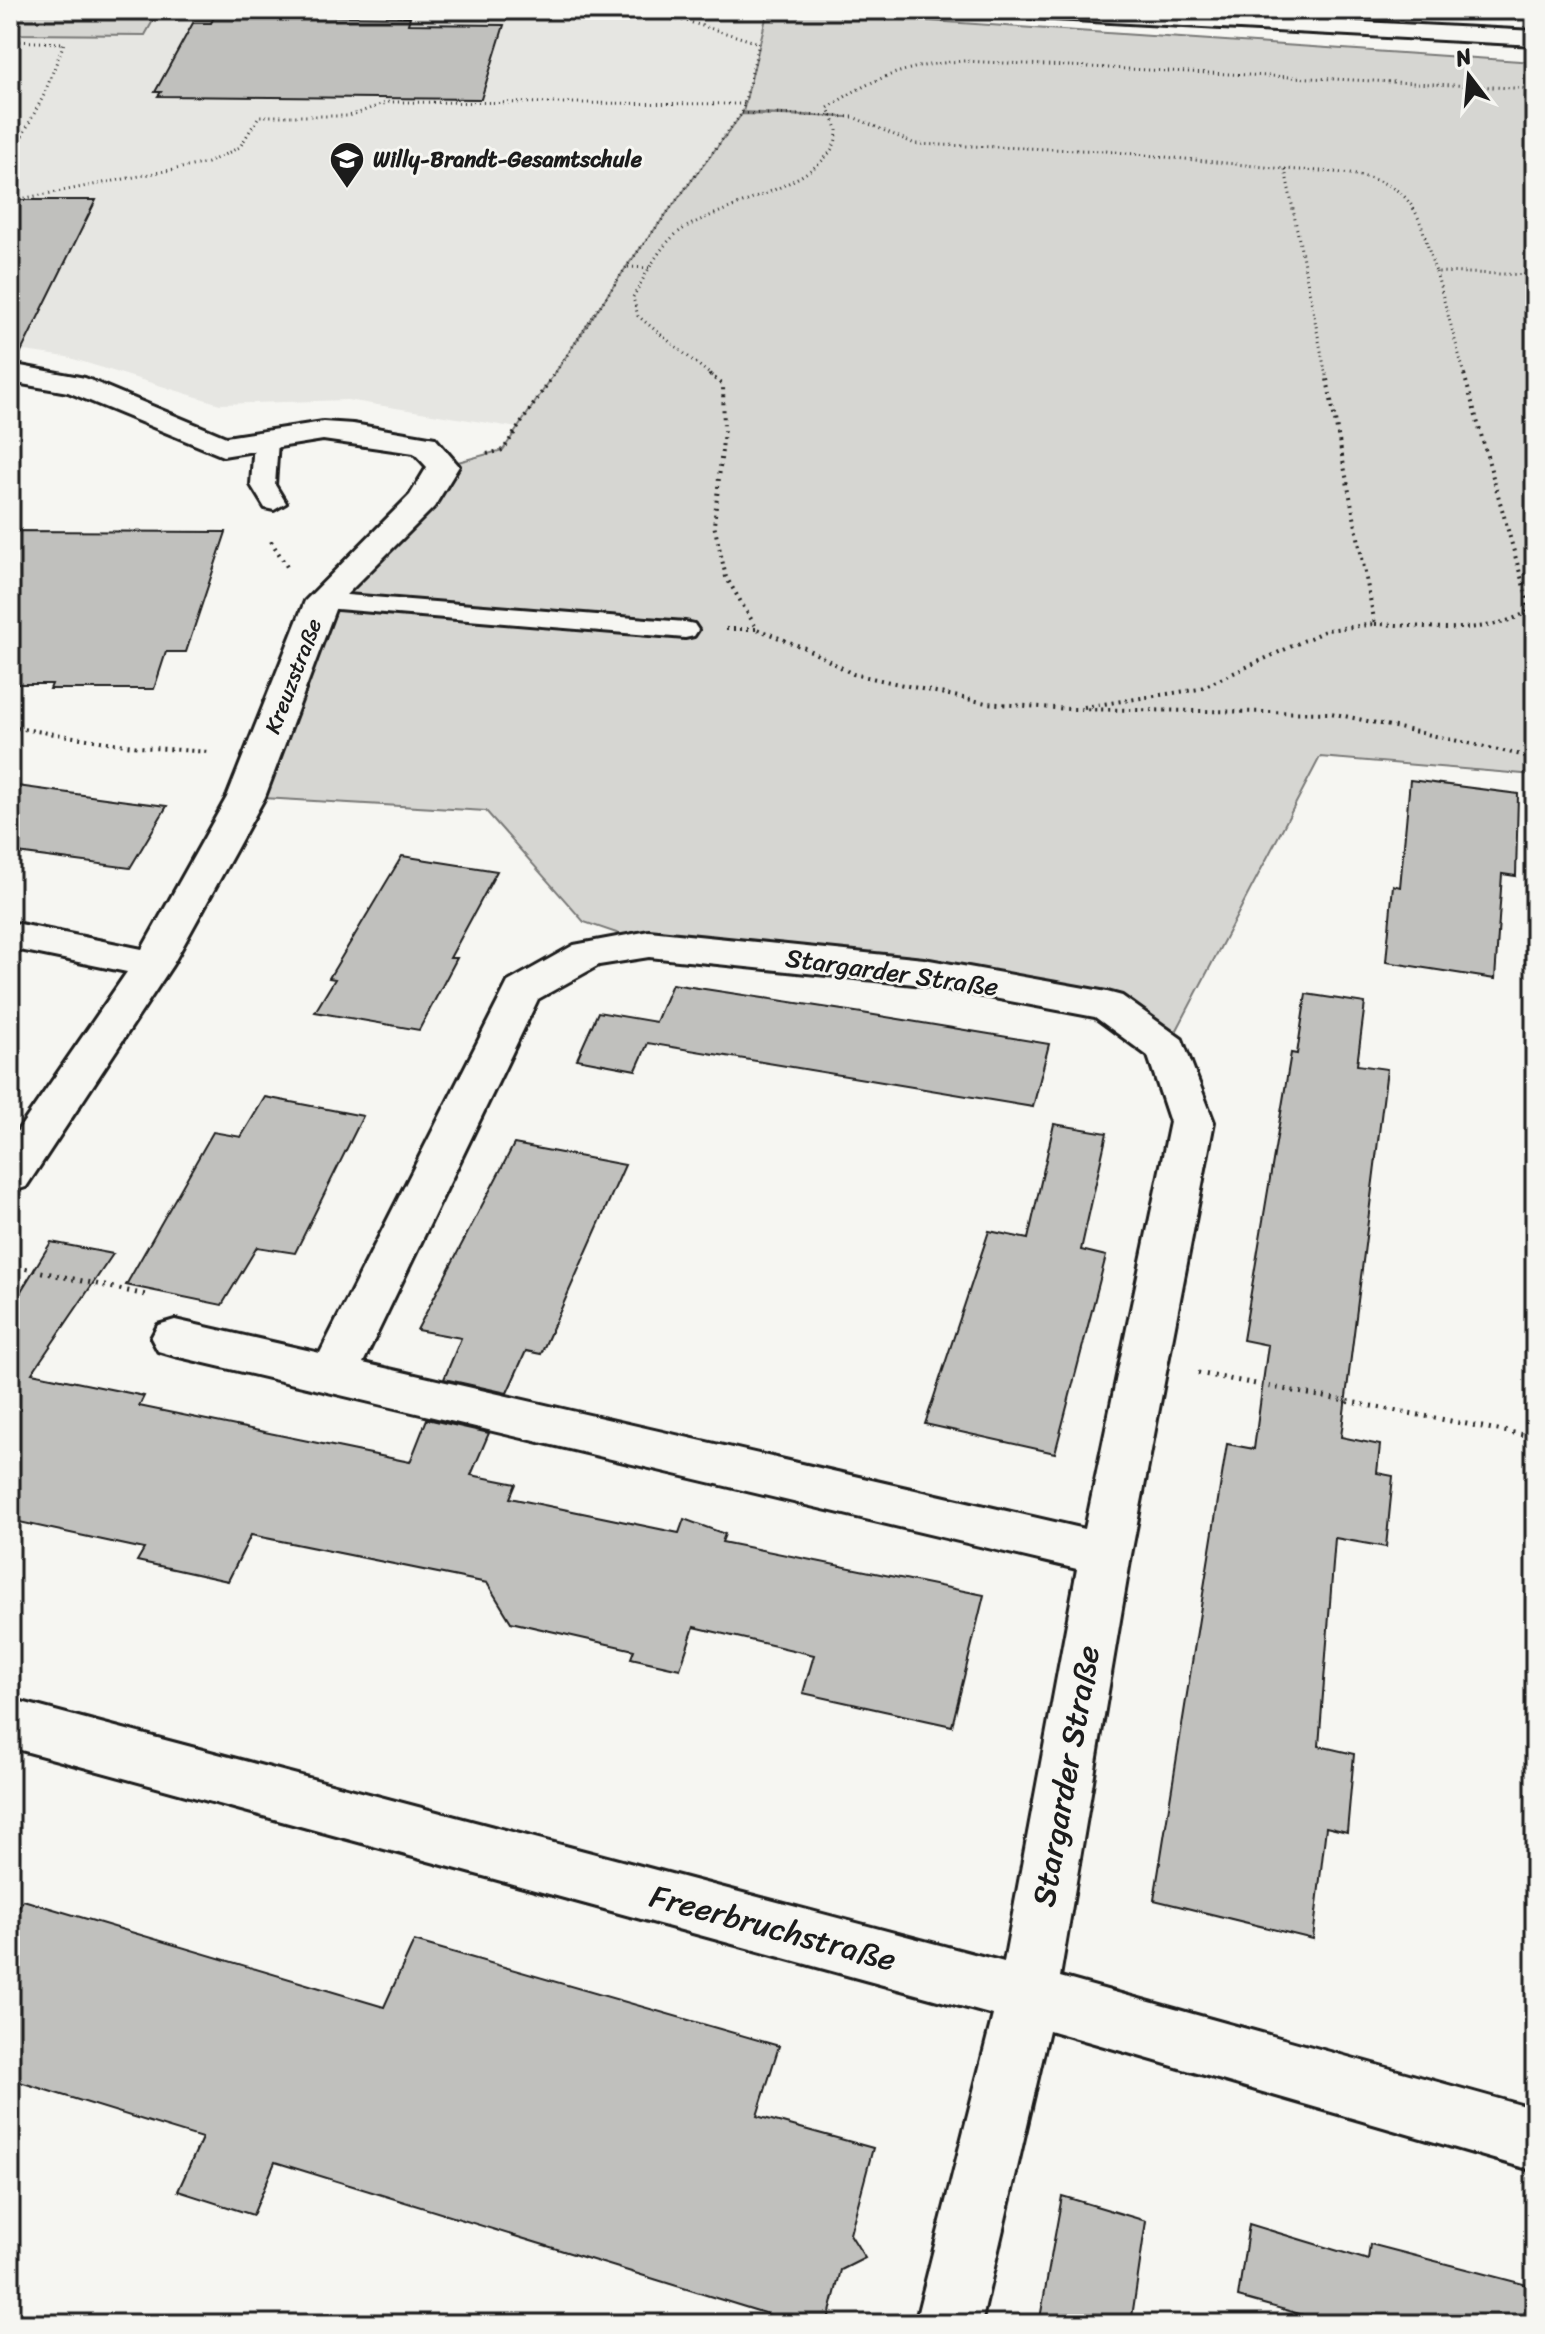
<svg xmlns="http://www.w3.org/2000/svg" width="1545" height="2334" viewBox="0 0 1545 2334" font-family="Sriracha,sans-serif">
<rect width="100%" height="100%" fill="#f6f6f2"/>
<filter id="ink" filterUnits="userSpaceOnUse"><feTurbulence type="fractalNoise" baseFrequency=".0125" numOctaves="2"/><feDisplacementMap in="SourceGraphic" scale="16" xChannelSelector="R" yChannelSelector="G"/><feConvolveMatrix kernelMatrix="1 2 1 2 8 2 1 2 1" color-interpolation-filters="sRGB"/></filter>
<g filter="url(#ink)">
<!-- built -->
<path fill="#e6e6e2" d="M 10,10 L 768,10 L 742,113 L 627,266 L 518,428 L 347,400 L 220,404 L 67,357 L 10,349 Z"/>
<!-- green -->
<g fill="#d6d6d2" stroke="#797977" stroke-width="2">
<path d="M 10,10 L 159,10 L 145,35 L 10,34 Z"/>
<path d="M 768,10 L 1535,62 L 1535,775 L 1320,757 L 1167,1049 L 1107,1006 L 649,944 L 584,922 L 486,811 L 246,797 L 322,601 L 443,466 L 503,450 L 627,266 L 742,114 L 848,117 L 743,112 Z"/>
</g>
<!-- building -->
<g fill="#c0c0bd" stroke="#1c1c1c" stroke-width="2">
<path d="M 215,15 L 410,17 L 408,24 L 504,25 L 481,99 L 158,96 L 161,92 L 155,92 L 193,23 L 211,23 Z"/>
<path d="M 10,200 L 96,200 L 16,362 L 10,361 Z"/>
<path d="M 10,531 L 226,532 L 186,652 L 166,652 L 154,689 L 50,689 L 52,684 L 10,684 Z"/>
<path d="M 1410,780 L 1518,794 L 1516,876 L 1502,874 L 1495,979 L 1386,962 L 1393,885 L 1400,887 Z"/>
<path d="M 10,785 L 127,801 L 167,806 L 130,868 L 10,852 Z"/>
<path d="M 402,856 L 497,871 L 450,958 L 457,958 L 419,1030 L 315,1012 L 335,979 L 329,978 Z"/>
<path d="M 672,984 L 862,1013 L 1049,1044 L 1033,1107 L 648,1043 L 636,1070 L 577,1059 L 598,1012 L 656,1022 Z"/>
<path d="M 1306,994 L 1365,1003 L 1357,1065 L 1387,1069 L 1341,1437 L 1380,1445 L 1377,1473 L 1393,1476 L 1386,1547 L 1335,1538 L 1319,1746 L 1354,1754 L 1347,1832 L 1326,1827 L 1313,1939 L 1154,1900 L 1227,1444 L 1254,1449 L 1268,1345 L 1243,1340 L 1291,1053 L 1297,1054 Z"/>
<path d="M 265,1097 L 363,1116 L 295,1253 L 257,1247 L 222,1305 L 126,1285 L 213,1132 L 241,1137 Z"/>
<path d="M 1054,1124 L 1107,1133 L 1081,1250 L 1106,1256 L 1055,1453 L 925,1424 L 989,1231 L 1028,1239 Z"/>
<path d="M 514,1144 L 625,1165 L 541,1354 L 526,1351 L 507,1393 L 444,1379 L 461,1338 L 417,1330 Z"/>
<path d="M 51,1242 L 113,1254 L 32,1373 L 144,1396 L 139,1406 L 410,1462 L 427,1419 L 489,1433 L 471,1475 L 516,1484 L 510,1498 L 679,1533 L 684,1519 L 725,1534 L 722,1542 L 984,1595 L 952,1726 L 803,1693 L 814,1655 L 694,1627 L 680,1669 L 631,1658 L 634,1650 L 511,1622 L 487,1583 L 251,1535 L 228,1581 L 137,1561 L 144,1549 L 10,1520 L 10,1309 Z"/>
<path d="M 23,1900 L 384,2007 L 414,1941 L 779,2046 L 757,2116 L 873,2148 L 850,2234 L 865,2258 L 841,2270 L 827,2324 L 800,2324 L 275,2162 L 253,2215 L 178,2191 L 202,2138 L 10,2079 L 10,1923 Z"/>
<path d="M 1062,2196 L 1146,2221 L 1131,2324 L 1039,2324 Z"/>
<path d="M 1249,2224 L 1368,2260 L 1370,2244 L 1535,2287 L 1535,2324 L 1336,2324 L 1238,2297 Z"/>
</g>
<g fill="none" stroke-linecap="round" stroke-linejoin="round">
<!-- lane casing -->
<g stroke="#1c1c1c" stroke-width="6">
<g id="lane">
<path d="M 266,434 L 278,441 L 275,485 L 286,503 L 274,510 L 265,508 L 251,485 L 254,441 Z"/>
<path d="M 322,593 L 685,622 L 694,624 L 698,630 L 694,636 L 685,638 L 313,607 L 309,601 L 313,595 Z"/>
</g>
</g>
<!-- street casing -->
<g stroke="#1c1c1c" stroke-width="6">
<g id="street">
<path d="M 10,364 L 85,378 L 226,437 L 323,422 L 353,424 L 435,438 L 459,466 L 434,507 L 337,604 L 265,797 L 173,964 L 26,1187 L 10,1192 L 10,1142 L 127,972 L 10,948 L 10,922 L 142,949 L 227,797 L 305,601 L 410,495 L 427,467 L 414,453 L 323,440 L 223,456 L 68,392 L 10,382 Z"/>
<path d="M 649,931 L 924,959 L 1107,992 L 1122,996 L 1182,1039 L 1214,1122 L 1131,1555 L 1060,1977 L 1535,2109 L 1535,2171 L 1049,2030 L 981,2324 L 915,2324 L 993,2015 L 10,1747 L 10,1699 L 1004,1962 L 1077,1569 L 175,1356 L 158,1351 L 151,1338 L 158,1325 L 175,1320 L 320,1353 L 508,982 L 574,945 ZM 649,957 L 924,985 L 1095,1017 L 1148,1056 L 1170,1122 L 1085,1529 L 363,1363 L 538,999 L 599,965 Z"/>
</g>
</g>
<!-- primary casing -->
<g stroke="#1c1c1c" stroke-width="6">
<path id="primary" d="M 1006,10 L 1128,10 L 1535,31 L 1535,45 L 1017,17 Z"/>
</g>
<!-- path-far2 -->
<g stroke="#1c1c1c" stroke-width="3" stroke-dasharray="1 4" stroke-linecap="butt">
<path d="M 10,41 L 64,43 L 44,95 L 10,159"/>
<path d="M 742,113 L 853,117 L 915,144 L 1105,151 L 1285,169 L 1326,376"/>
<path d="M 1285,169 C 1322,172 1384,169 1409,202 C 1424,221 1427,250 1436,272 L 1535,275"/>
<path d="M 10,201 L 207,163 L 240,147 L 259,116 L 349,116 L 389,102 L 745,104"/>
<path d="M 628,267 L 651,268"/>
<path d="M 1436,272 L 1465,376"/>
<path d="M 553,376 L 627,266 L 742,113 L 759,43 L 686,21 L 611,10"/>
<path d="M 712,376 L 638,316 L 633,297 C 646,275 658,247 680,231 C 713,207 838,182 837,131 C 837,125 830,114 828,108 C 872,77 912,64 965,61 L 1535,89"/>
</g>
<!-- path-far1 -->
<g stroke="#1c1c1c" stroke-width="4" stroke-dasharray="2 5" stroke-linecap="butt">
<path d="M 709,374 L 723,385 L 724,431 L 714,525 L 726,577 L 757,629 L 807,649 L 853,674 L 986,703 L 1069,709 L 1331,713 L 1535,758"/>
<path d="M 487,454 L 503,450 L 554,374"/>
<path d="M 271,541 L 289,570"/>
<path d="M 1375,624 C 1426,625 1481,638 1527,612 L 1527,598 L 1464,374"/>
<path d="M 726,629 L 756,629"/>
<path d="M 1084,707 L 1199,689 L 1327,630 L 1375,624 L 1326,374"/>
<path d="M 10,727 L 139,747 L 209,752"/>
</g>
<!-- path -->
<g stroke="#1c1c1c" stroke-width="5" stroke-dasharray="2 6" stroke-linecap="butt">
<path d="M 10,1265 L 146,1295"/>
<path d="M 1198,1373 L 1535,1437"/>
</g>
<!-- lane -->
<use href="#lane" fill="#f6f6f2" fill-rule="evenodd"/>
<!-- street -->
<use href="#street" fill="#f6f6f2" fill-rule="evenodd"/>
<!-- primary -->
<use href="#primary" fill="#f6f6f2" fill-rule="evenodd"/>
</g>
</g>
<!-- icons -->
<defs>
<g id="school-pin" transform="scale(1.8)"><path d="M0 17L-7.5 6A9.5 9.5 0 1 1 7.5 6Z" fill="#1c1c1c" stroke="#f6f6f2"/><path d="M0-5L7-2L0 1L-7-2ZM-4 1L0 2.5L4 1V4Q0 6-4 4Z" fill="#fff"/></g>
</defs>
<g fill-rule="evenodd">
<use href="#school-pin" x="347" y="159"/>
</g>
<g text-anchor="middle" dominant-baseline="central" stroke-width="6" stroke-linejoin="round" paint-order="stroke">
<!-- far-poi labels -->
<g font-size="22" font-weight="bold" fill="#1c1c1c" stroke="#f6f6f2" text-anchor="start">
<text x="373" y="159">Willy-Brandt-Gesamtschule</text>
</g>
<!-- far-street labels -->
<g font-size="22" fill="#1c1c1c" stroke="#f6f6f2">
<text transform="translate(293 676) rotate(-69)">Kreuzstraße</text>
</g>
<!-- street labels -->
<g font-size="26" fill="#1c1c1c" stroke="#f6f6f2">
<text transform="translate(892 972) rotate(8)">Stargarder Straße</text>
</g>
<!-- near-street labels -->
<g font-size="32" fill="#1c1c1c" stroke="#f6f6f2">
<text transform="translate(1066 1776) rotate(-80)">Stargarder Straße</text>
<text transform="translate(773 1928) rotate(15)">Freerbruchstraße</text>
</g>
</g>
<!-- margin -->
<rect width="1545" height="2334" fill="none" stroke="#f6f6f2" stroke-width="40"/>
<rect x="20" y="20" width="1505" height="2294" fill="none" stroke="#1c1c1c" stroke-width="3" filter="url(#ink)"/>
<!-- north arrow -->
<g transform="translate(1469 76) rotate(344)" stroke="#f6f6f2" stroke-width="6" paint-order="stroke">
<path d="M0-6L14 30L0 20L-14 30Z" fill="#1c1c1c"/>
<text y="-12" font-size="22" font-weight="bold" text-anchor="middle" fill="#1c1c1c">N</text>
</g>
</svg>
